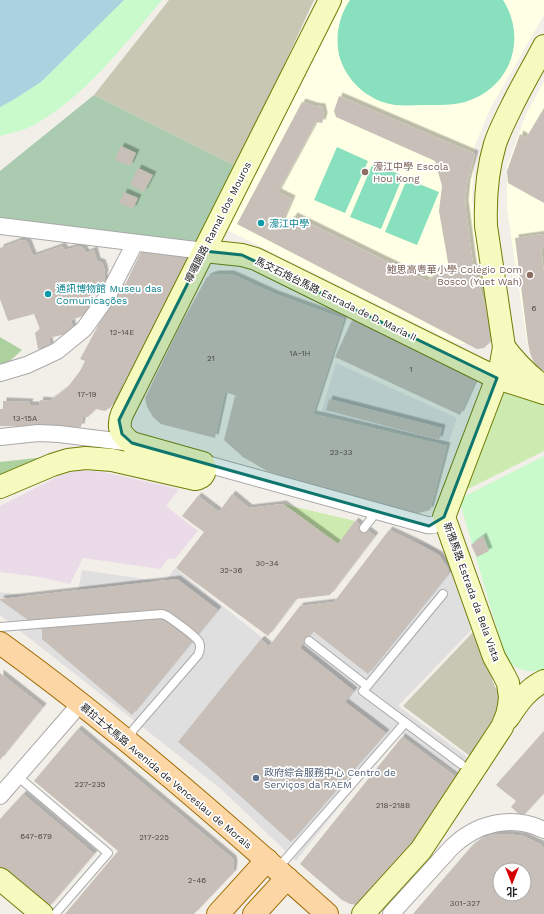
<svg xmlns="http://www.w3.org/2000/svg" width="544" height="914" viewBox="0 0 544 914" font-family="'Work Sans','Noto Sans SC',sans-serif">
<defs>
<filter id="shadow"><feDropShadow dx="3.5" dy="-3.5" stdDeviation="0" flood-color="#0004"/></filter>
</defs>
<rect width="100%" height="100%" fill="#f2efe9"/>
<!-- residential -->
<path fill="#e0dfdf" d="M 408,539 L 428,544 L 438,550 L 446,558 L 452,568 L 476,625 L 398,706 L 474,762 L 463,778 L 399,732 L 296,861 L 221,789 L 0,615 L 0,592 L 15,594 L 75,608 L 82,570 L 165,582 L 175,568 L 280,652 L 312,611 L 348,610 Z"/>
<!-- industrial -->
<path fill="#ebdbe8" d="M 81,470 L 103,472 L 179,489 L 166,506 L 198,531 L 175,559 L 168,558 L 161,569 L 83,558 L 70,584 L 40,577 L 0,572 L 0,506 L 61,475 Z"/>
<!-- education -->
<g fill="#ffffe5">
<path d="M 343,0 L 544,0 L 544,15 L 490,109 L 475,145 L 472,199 L 488,320 L 471,343 L 463,344 L 456,343 L 227,230 Z"/>
<path d="M 544,81 L 544,373 L 535,365 L 530,354 L 527,342 L 507,209 L 507,167 L 525,116 Z"/>
</g>
<!-- construction -->
<g fill="#c7c7b4">
<path d="M 169,0 L 314,0 L 237,167 L 94,95 Z"/>
<path d="M 474,631 L 495,687 L 503,698 L 504,705 L 474,759 L 403,706 Z"/>
</g>
<!-- grass -->
<g fill="#cdebb0">
<path d="M 499,385 L 544,399 L 544,451 L 460,493 Z"/>
<path d="M 283,504 L 355,521 L 338,544 Z"/>
</g>
<!-- forest -->
<g fill="#add19e">
<path d="M 0,337 L 22,350 L 0,370 Z"/>
<path d="M 63,455 L 0,480 L 0,462 Z"/>
</g>
<!-- cemetery -->
<path fill="#aacbaf" d="M 94,95 L 237,167 L 197,245 L 0,218 L 0,171 Z"/>
<!-- park -->
<g fill="#c8facc">
<path d="M 124,0 L 162,0 C 125,44 84,98 32,126 C 23,131 10,133 0,136 L 0,107 L 13,100 L 41,82 Z"/>
<path d="M 544,456 L 544,671 C 528,672 518,671 506,660 L 459,499 Z"/>
</g>
<!-- pitch -->
<g fill="#88e0be">
<path d="M 350,0 L 503,0 C 526,36 513,82 473,99 C 458,106 441,105 425,105 C 415,105 405,106 395,105 C 368,101 346,81 339,55 C 335,36 339,16 350,0 Z"/>
<path d="M 337,147 L 368,161 L 345,213 L 314,200 Z"/>
<path d="M 373,163 L 403,176 L 381,229 L 350,217 Z"/>
<path d="M 407,179 L 439,192 L 417,245 L 385,232 Z"/>
</g>
<!-- parking -->
<path fill="#e2e2e2" d="M 336,363 L 457,418 L 448,444 L 321,413 Z"/>
<!-- water -->
<path fill="#aad3df" d="M 0,0 L 124,0 L 41,82 L 13,100 L 0,107 Z"/>
<!-- building -->
<g fill="#c7bfb8" fill-rule="evenodd" filter="url(#shadow)">
<path d="M 339,96 L 475,154 L 467,183 L 465,203 L 473,265 L 492,330 L 492,337 L 489,343 L 484,348 L 477,349 L 237,224 L 302,102 L 314,106 L 322,107 L 324,116 L 322,123 L 316,122 L 278,192 L 292,199 L 282,222 L 289,224 L 294,216 L 427,281 L 435,276 L 440,270 L 449,268 L 439,211 L 442,186 L 435,161 L 336,117 L 334,111 Z"/>
<path d="M 544,108 L 544,203 L 508,183 L 507,171 L 520,134 L 526,138 Z"/>
<path d="M 121,146 L 136,153 L 130,166 L 115,160 Z"/>
<path d="M 138,168 L 153,175 L 144,192 L 130,185 Z"/>
<path d="M 124,192 L 138,198 L 133,209 L 119,203 Z"/>
<path d="M 544,234 L 544,247 L 541,247 L 544,274 L 544,371 L 540,369 L 534,363 L 530,353 L 528,343 L 515,238 Z"/>
<path d="M 21,240 L 25,240 L 28,243 L 33,256 L 62,246 L 65,250 L 79,246 L 83,248 L 86,253 L 94,250 L 97,261 L 102,263 L 104,268 L 105,273 L 104,277 L 108,289 L 82,299 L 86,305 L 95,300 L 88,314 L 71,320 L 74,332 L 49,338 L 50,347 L 38,349 L 35,333 L 40,329 L 34,314 L 8,321 L 0,299 L 0,248 Z"/>
<path d="M 141,252 L 184,256 L 188,256 L 189,260 L 163,306 L 121,385 L 111,407 L 105,411 L 96,409 L 88,417 L 83,417 L 81,427 L 0,426 L 0,409 L 3,409 L 3,401 L 30,402 L 29,405 L 39,405 L 40,400 L 50,401 L 67,388 L 80,371 L 85,361 L 80,359 L 119,287 L 123,289 Z"/>
<path d="M 215,274 L 231,274 L 275,294 L 344,319 L 313,414 L 447,446 L 430,510 L 412,515 L 298,482 L 267,471 L 243,457 L 224,440 L 235,396 L 246,399 L 225,392 L 215,438 L 161,424 L 153,417 L 147,407 L 145,398 L 179,328 L 207,277 Z"/>
<path d="M 352,320 L 478,375 L 460,415 L 335,357 Z"/>
<path d="M 329,399 L 442,428 L 439,440 L 326,410 Z"/>
<path d="M 232,494 L 249,508 L 283,504 L 338,544 L 355,521 L 375,536 L 330,595 L 296,599 L 268,636 L 176,568 L 204,532 L 182,516 L 198,496 L 219,512 Z"/>
<path d="M 389,530 L 419,544 L 439,555 L 448,568 L 449,573 L 368,674 L 313,631 L 300,648 L 354,691 L 345,702 L 386,733 L 291,842 L 207,766 L 178,742 L 261,639 L 269,646 L 300,606 L 334,602 Z"/>
<path d="M 483,536 L 489,551 L 477,557 L 471,545 Z"/>
<path d="M 177,579 L 218,610 L 132,715 L 42,639 L 42,630 L 0,600 L 0,599 Z"/>
<path d="M 0,673 L 43,707 L 0,760 Z"/>
<path d="M 78,729 L 233,859 L 234,864 L 233,873 L 194,914 L 65,914 L 118,851 L 34,781 Z"/>
<path d="M 544,731 L 544,793 L 522,817 L 511,807 L 516,801 L 496,785 Z"/>
<path d="M 402,737 L 457,778 L 405,854 L 358,905 L 350,904 L 342,900 L 300,864 Z"/>
<path d="M 23,794 L 94,854 L 49,907 L 0,867 L 0,819 Z"/>
<path d="M 493,834 L 506,834 L 523,836 L 540,844 L 544,848 L 544,914 L 413,914 L 471,847 L 481,839 ZM 500,870 L 524,870 L 524,894 L 500,894 Z"/>
</g>
<g fill="none" stroke-linecap="round" stroke-linejoin="round">
<!-- lane casing -->
<g stroke="#a9a9a9" stroke-width="10">
<g id="lane">
<path d="M 364,528 L 377,511"/>
<path d="M 443,594 L 363,691 L 461,764"/>
<path d="M 0,627 L 162,614 L 167,616 C 174,621 195,635 199,642 C 201,647 200,651 198,655 L 133,730 L 131,736 L 131,741"/>
<path d="M 309,641 L 367,686"/>
<path d="M 17,776 L 108,853 L 55,914"/>
<path d="M 278,868 L 405,723"/>
</g>
</g>
<!-- street casing -->
<g stroke="#a9a9a9" stroke-width="18">
<g id="street">
<path d="M 0,226 L 204,251"/>
<path d="M 0,373 L 27,365 L 57,351 L 84,329 L 107,297 L 135,243"/>
<path d="M 0,437 L 38,433 L 59,434 L 132,443"/>
<path d="M 203,463 L 427,525 C 434,526 440,523 444,517"/>
<path d="M 0,796 L 80,704"/>
<path d="M 391,914 L 451,848 C 476,823 512,814 544,830"/>
</g>
</g>
<!-- secondary casing -->
<g stroke="#707d05" stroke-width="24">
<g id="secondary">
<path d="M 204,251 L 242,255 L 256,259 L 497,378 L 544,393"/>
<path d="M 504,347 C 516,363 528,375 544,387"/>
<path d="M 0,487 L 52,465 L 68,460 L 86,458 L 112,460 L 195,479 C 204,478 207,471 203,463 L 132,443 C 120,435 117,427 122,414 L 330,0"/>
<path d="M 508,718 C 518,703 527,689 544,681"/>
<path d="M 0,879 L 42,914"/>
<path d="M 363,914 L 421,850 L 502,727 L 507,715 L 509,706 L 510,697 L 508,683 L 504,675 L 494,657 L 444,517 L 500,370 L 504,347 L 486,226 C 485,198 487,171 495,144 C 499,132 505,120 511,108 C 521,87 533,67 544,46"/>
</g>
</g>
<!-- primary casing -->
<g stroke="#a06b00" stroke-width="24">
<g id="primary">
<path d="M 0,643 C 115,726 222,820 327,914"/>
<path d="M 218,914 L 267,860"/>
<path d="M 254,914 L 287,878"/>
</g>
</g>
<!-- lane -->
<use href="#lane" stroke="#fff" stroke-width="8"/>
<!-- street -->
<use href="#street" stroke="#fff" stroke-width="16"/>
<!-- secondary -->
<use href="#secondary" stroke="#f7fabf" stroke-width="22"/>
<!-- primary -->
<use href="#primary" stroke="#fcd6a4" stroke-width="22"/>
</g>
<!-- marked area -->
<path fill="#0f766e" fill-opacity="0.2" stroke="#0f766e" stroke-width="3" stroke-linejoin="round" d="M 204,251 L 242,255 L 497,378 L 444,517 L 429,526 L 132,443 L 122,434 L 119,420 Z"/>
<!-- markers -->
<g fill="#8d6e63" stroke="#fff" stroke-width="1.5">
<circle cx="365" cy="172" r="4"/>
<circle cx="530" cy="275" r="4"/>
</g>
<g fill="#0f9aa8" stroke="#fff" stroke-width="1.5">
<circle cx="261" cy="223" r="4"/>
<circle cx="48" cy="294" r="4"/>
</g>
<circle fill="#5c6f8a" stroke="#fff" stroke-width="1.5" cx="256" cy="778" r="4"/>
<g text-anchor="middle" dominant-baseline="central" stroke-width="3.5" stroke-linejoin="round" paint-order="stroke">
<!-- number labels -->
<g font-size="8" fill="#4b4948">
<text x="534" y="308">6</text>
<text x="122" y="332">12-14E</text>
<text x="300" y="353">1A-1H</text>
<text x="211" y="358">21</text>
<text x="411" y="369">1</text>
<text x="87" y="394">17-19</text>
<text x="25" y="418">13-15A</text>
<text x="341" y="452">23-33</text>
<text x="267" y="563">30-34</text>
<text x="231" y="570">32-36</text>
<text x="90" y="784">227-235</text>
<text x="393" y="805">218-218B</text>
<text x="36" y="836">647-679</text>
<text x="154" y="837">217-225</text>
<text x="197" y="880">2-46</text>
<text x="465" y="903">301-327</text>
</g>
<!-- education labels -->
<g font-size="10" fill="#785e54" stroke="#fff" text-anchor="start">
<text x="373" y="166">濠江中學 Escola<tspan x="373" dy="12">Hou Kong</tspan></text>
<text x="522" y="269" text-anchor="end">鮑思高粵華小學 Colégio Dom<tspan x="522" dy="12">Bosco (Yuet Wah)</tspan></text>
</g>
<!-- street labels -->
<g font-size="10" fill="#222" stroke="#fff">
<text transform="translate(218 222) rotate(-63)">嚤囉園路 Ramal dos Mouros</text>
<text transform="translate(336 299) rotate(26)">馬交石炮台馬路 Estrada de D. Maria II</text>
<text transform="translate(472 592) rotate(70)">新雅馬路 Estrada da Bela Vista</text>
<text transform="translate(166 776) rotate(40)">慕拉士大馬路 Avenida de Venceslau de Morais</text>
</g>
<!-- culture labels -->
<g font-size="10" fill="#0d838f" stroke="#fff" text-anchor="start">
<text x="269" y="223">濠江中學</text>
<text x="56" y="288">通訊博物館 Museu das<tspan x="56" dy="12">Comunicações</tspan></text>
</g>
<!-- service labels -->
<g font-size="10" fill="#4e5e75" stroke="#fff" text-anchor="start">
<text x="264" y="772">政府綜合服務中心 Centro de<tspan x="264" dy="12">Serviços da RAEM</tspan></text>
</g>
</g>
<!-- north arrow -->
<g transform="translate(512 882) rotate(180)"><circle r="19" fill="#ffffff" stroke="#a7a7a7"/>
<path d="M0-3L7 15L0 10L-7 15Z" fill="#d40000"/>
<text y="-6" font-size="11" font-weight="bold" text-anchor="middle" fill="#222222">北</text>
</g>
</svg>
